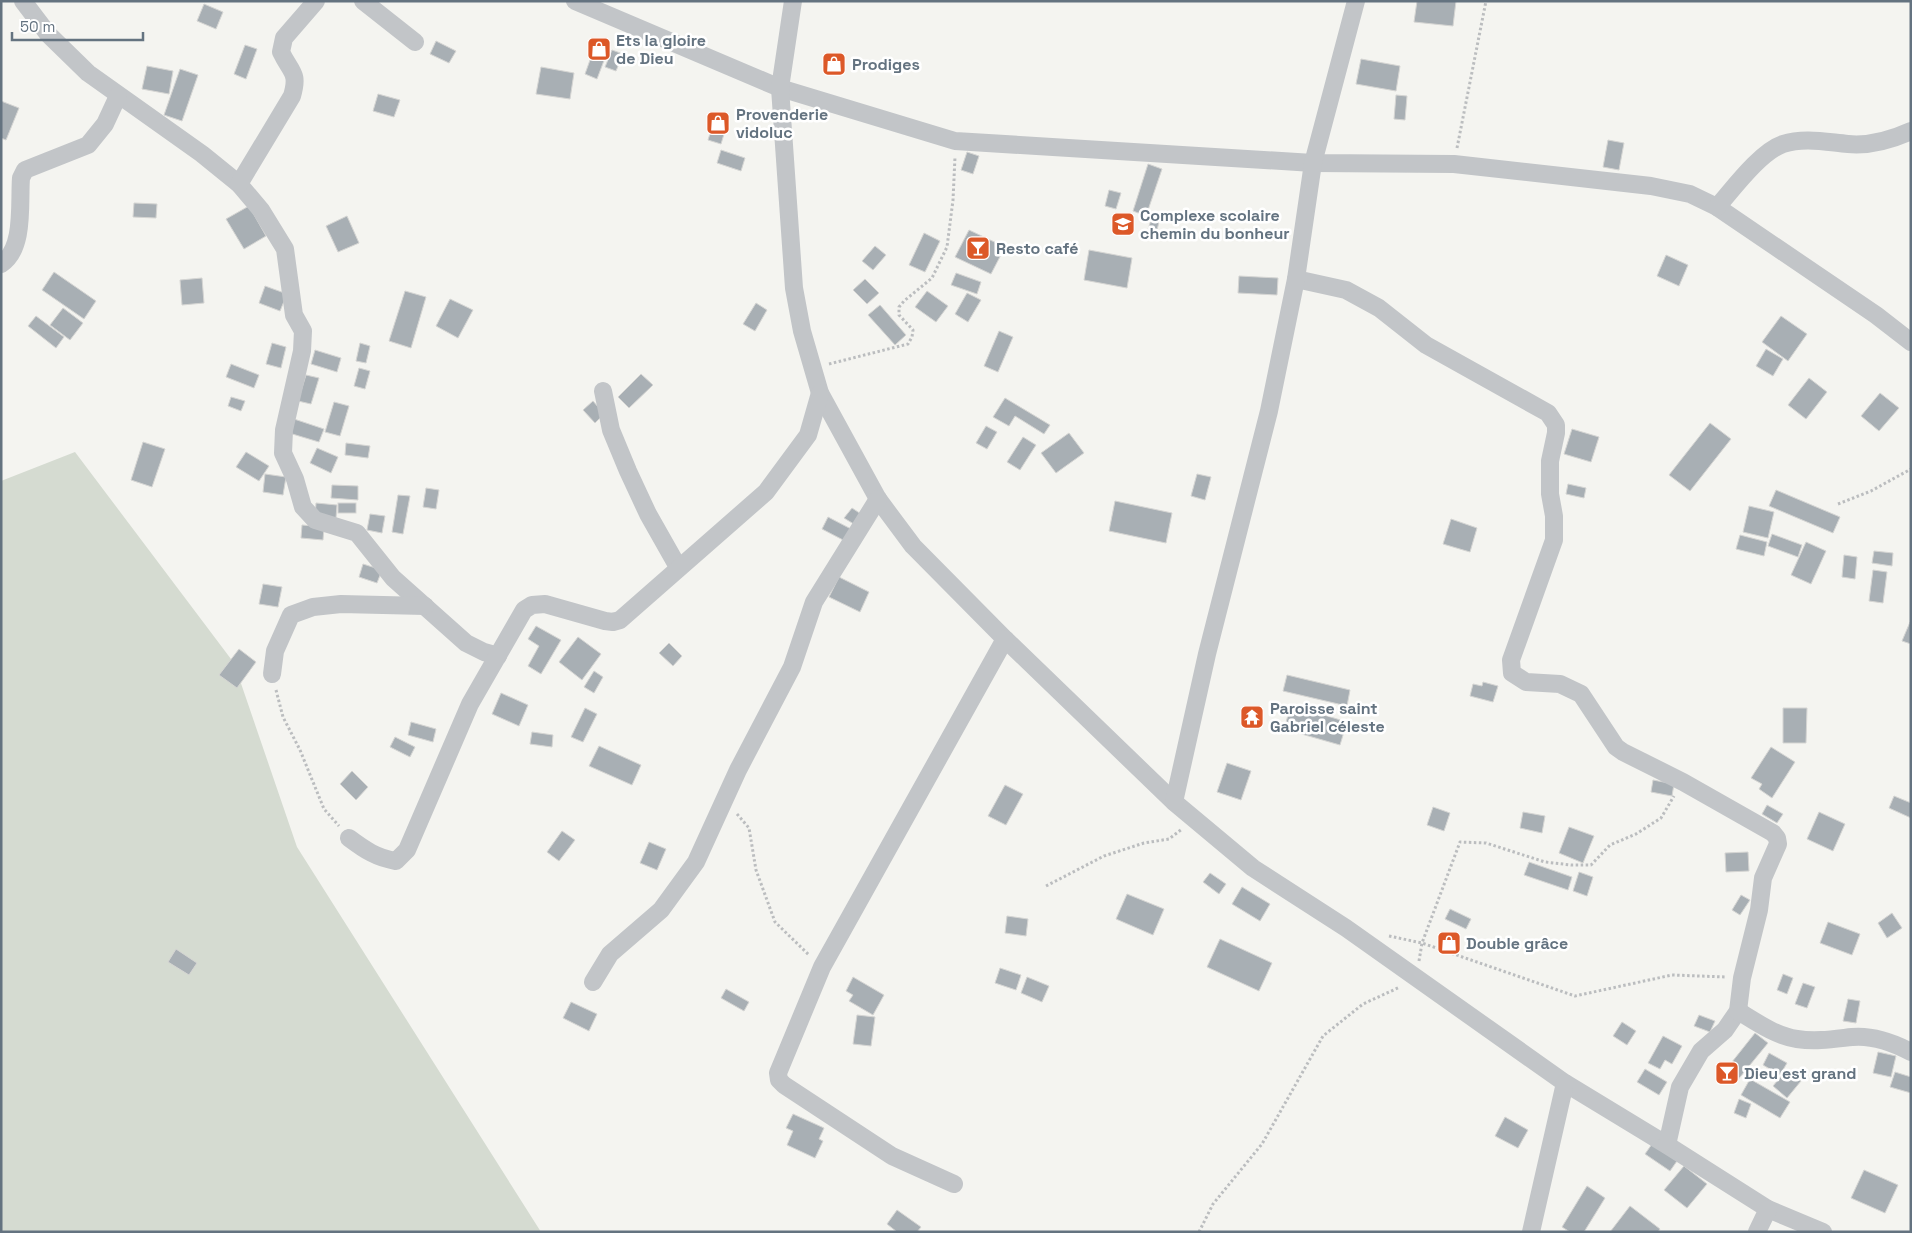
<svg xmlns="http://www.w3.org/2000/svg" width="1912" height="1233" viewBox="0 0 1912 1233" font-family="'Space Grotesk',sans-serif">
<rect width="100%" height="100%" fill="#f4f4f0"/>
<!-- green -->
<path fill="#d5dbd1" d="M 75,452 L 234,663 L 297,847 L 541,1232 L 1,1232 L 1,481 Z"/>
<!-- building -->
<g fill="#a8afb4" stroke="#d5d5d3">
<path d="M 1417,1 L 1456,1 L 1453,26 L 1414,22 Z"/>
<path d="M 204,4 L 223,12 L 216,29 L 197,21 Z"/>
<path d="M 436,41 L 456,51 L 449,63 L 430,54 Z"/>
<path d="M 245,45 L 257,49 L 246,79 L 234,74 Z"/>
<path d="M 595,46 L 608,50 L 597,79 L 585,74 Z"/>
<path d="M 612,50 L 623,54 L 616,71 L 605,67 Z"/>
<path d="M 1361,59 L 1400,66 L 1396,91 L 1356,84 Z"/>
<path d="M 147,66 L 173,71 L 169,94 L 142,89 Z"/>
<path d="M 541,67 L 574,73 L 570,99 L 536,94 Z"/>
<path d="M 180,69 L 198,75 L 182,121 L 164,115 Z"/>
<path d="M 378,94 L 400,100 L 394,117 L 373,111 Z"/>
<path d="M 1396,95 L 1407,96 L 1405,120 L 1394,119 Z"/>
<path d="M 1,101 L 19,108 L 6,140 L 1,138 Z"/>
<path d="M 715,117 L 728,121 L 721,144 L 708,140 Z"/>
<path d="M 1608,140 L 1624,143 L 1619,170 L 1603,167 Z"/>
<path d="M 721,150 L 745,158 L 741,171 L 717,163 Z"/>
<path d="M 967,152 L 979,156 L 973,174 L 961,170 Z"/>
<path d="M 1148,164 L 1162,169 L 1146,216 L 1133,211 Z"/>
<path d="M 1109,190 L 1121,193 L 1116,209 L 1105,206 Z"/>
<path d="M 134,203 L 157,204 L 156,218 L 133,217 Z"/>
<path d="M 249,206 L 266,236 L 244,249 L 226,219 Z"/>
<path d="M 347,216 L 359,243 L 338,252 L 326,226 Z"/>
<path d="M 1151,220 L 1159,222 L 1155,238 L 1146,236 Z"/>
<path d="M 969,230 L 1005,247 L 991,274 L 955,257 Z"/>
<path d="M 924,233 L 940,241 L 925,272 L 909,265 Z"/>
<path d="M 875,246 L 886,255 L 873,270 L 862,261 Z"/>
<path d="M 1089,250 L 1132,258 L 1127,288 L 1084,280 Z"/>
<path d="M 1666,255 L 1688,265 L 1679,286 L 1657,276 Z"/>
<path d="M 54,272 L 96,301 L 84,319 L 42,290 Z"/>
<path d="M 956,273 L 981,282 L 977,294 L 951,285 Z"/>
<path d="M 1239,276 L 1278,278 L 1277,295 L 1238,293 Z"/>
<path d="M 202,278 L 204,303 L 182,305 L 180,280 Z"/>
<path d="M 865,279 L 879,293 L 867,304 L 853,290 Z"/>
<path d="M 265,286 L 287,294 L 280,311 L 259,303 Z"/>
<path d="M 405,291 L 426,297 L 411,348 L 389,341 Z"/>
<path d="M 927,291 L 948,306 L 936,322 L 915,307 Z"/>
<path d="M 967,293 L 981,300 L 968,322 L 955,314 Z"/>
<path d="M 450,299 L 473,310 L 458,338 L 436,326 Z"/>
<path d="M 756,303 L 767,310 L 755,331 L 743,324 Z"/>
<path d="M 880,305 L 906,335 L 895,345 L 868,315 Z"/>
<path d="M 63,308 L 83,323 L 70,340 L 50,325 Z"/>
<path d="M 36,316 L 64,337 L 56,348 L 28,326 Z"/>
<path d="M 1781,316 L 1807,334 L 1788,361 L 1762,342 Z"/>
<path d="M 999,331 L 1013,337 L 998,372 L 984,366 Z"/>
<path d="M 272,343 L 286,347 L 281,368 L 266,364 Z"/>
<path d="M 360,343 L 370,346 L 366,363 L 356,361 Z"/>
<path d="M 1766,349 L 1783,359 L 1773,376 L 1756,366 Z"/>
<path d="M 315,350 L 341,358 L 337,372 L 311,364 Z"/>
<path d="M 231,364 L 259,375 L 254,388 L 226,377 Z"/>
<path d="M 359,368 L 370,371 L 365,389 L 354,386 Z"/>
<path d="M 641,374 L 653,385 L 629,408 L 618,397 Z"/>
<path d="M 306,375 L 319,378 L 311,404 L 298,401 Z"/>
<path d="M 1809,378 L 1827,392 L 1806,419 L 1788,405 Z"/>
<path d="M 1880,393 L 1899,408 L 1879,431 L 1861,416 Z"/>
<path d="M 231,397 L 245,401 L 241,411 L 228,406 Z"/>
<path d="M 1005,398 L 1050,425 L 1044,434 L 1015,416 L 1009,426 L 993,417 Z"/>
<path d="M 593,401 L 604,414 L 595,423 L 583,410 Z"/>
<path d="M 334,402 L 349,406 L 340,436 L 325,432 Z"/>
<path d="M 294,419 L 324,429 L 319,442 L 289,433 Z"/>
<path d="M 1710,423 L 1731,439 L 1690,491 L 1669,475 Z"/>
<path d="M 986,426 L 997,432 L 987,449 L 976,443 Z"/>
<path d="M 1572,429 L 1599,437 L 1591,462 L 1564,454 Z"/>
<path d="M 1069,433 L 1084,453 L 1056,473 L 1041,453 Z"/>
<path d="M 1023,437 L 1036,445 L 1020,470 L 1007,462 Z"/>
<path d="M 143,442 L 165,449 L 152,487 L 131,480 Z"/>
<path d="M 346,443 L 370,446 L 368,458 L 345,455 Z"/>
<path d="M 317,448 L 338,457 L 331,473 L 310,463 Z"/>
<path d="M 246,452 L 269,466 L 259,481 L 236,467 Z"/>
<path d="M 265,474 L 286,477 L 283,495 L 263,492 Z"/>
<path d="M 1197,474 L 1211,477 L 1205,500 L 1191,496 Z"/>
<path d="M 1568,484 L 1586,488 L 1584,498 L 1566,494 Z"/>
<path d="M 332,485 L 358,486 L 358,500 L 331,498 Z"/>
<path d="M 426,488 L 439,490 L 436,509 L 423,507 Z"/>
<path d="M 1776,490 L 1840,517 L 1833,533 L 1769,506 Z"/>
<path d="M 398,495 L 410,496 L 403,534 L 392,532 Z"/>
<path d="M 1115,501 L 1172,513 L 1166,543 L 1109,531 Z"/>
<path d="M 316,503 L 337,505 L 336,518 L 315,517 Z"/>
<rect x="338" y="503" width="18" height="10"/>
<path d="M 1749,506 L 1774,512 L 1768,538 L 1743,532 Z"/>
<path d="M 852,508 L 864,516 L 857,526 L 844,518 Z"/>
<path d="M 370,514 L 385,516 L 382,533 L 367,530 Z"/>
<path d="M 828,517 L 851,529 L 845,541 L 822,529 Z"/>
<path d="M 1451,519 L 1477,528 L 1470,552 L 1443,544 Z"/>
<path d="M 302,525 L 324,527 L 323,540 L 301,538 Z"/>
<path d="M 1772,534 L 1802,545 L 1798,557 L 1768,546 Z"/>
<path d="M 1740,535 L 1767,542 L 1764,556 L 1736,549 Z"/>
<path d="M 1806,542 L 1826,551 L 1811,584 L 1791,575 Z"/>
<path d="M 1874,551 L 1893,553 L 1892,566 L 1872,563 Z"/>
<path d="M 1844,555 L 1857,557 L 1855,579 L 1842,577 Z"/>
<path d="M 363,564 L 382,570 L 377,583 L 359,577 Z"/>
<path d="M 1873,570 L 1887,572 L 1883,603 L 1869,601 Z"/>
<path d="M 839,577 L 869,592 L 860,612 L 829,597 Z"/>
<path d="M 263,584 L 282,587 L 278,607 L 259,604 Z"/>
<path d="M 1910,622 L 1911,622 L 1911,644 L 1902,641 Z"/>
<path d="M 536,626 L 561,640 L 541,674 L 528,666 L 539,646 L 528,639 Z"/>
<path d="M 578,637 L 601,654 L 582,680 L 559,662 Z"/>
<path d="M 669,643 L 682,656 L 673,666 L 659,653 Z"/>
<path d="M 239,649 L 256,662 L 237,688 L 219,675 Z"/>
<path d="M 594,671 L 603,677 L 594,693 L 584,687 Z"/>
<path d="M 1287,675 L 1350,690 L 1347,706 L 1283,691 Z"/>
<path d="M 1483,682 L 1498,686 L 1493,702 L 1470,696 L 1473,684 L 1482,686 Z"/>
<path d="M 501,693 L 528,705 L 519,726 L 492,714 Z"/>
<path d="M 1291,705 L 1347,722 L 1340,745 L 1284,729 Z"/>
<path d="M 585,708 L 597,714 L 583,742 L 571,737 Z"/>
<path d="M 1783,708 L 1807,708 L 1806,743 L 1783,743 Z"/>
<path d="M 411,722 L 436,729 L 433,742 L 408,735 Z"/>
<path d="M 532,732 L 553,735 L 552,747 L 530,744 Z"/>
<path d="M 395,737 L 415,747 L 410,757 L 390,747 Z"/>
<path d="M 599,746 L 641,765 L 632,785 L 589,766 Z"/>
<path d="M 1771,747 L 1795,762 L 1772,798 L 1759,789 L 1762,784 L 1751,778 Z"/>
<path d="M 1227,763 L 1251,771 L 1241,800 L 1217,792 Z"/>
<path d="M 352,771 L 368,787 L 356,800 L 340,784 Z"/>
<path d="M 1653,780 L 1674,784 L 1672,796 L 1651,792 Z"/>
<path d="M 1005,785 L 1023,794 L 1006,825 L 988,816 Z"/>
<path d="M 1894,796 L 1911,803 L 1911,818 L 1889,808 Z"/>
<path d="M 1767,805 L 1783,814 L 1777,823 L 1762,814 Z"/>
<path d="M 1433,807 L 1450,813 L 1444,831 L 1427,825 Z"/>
<path d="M 1523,812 L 1545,816 L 1542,833 L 1520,828 Z"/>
<path d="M 1819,812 L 1845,824 L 1833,851 L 1807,839 Z"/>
<path d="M 1569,827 L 1594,836 L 1583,863 L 1559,853 Z"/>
<path d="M 562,831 L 575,840 L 559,861 L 547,852 Z"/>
<path d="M 649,842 L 666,849 L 657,870 L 640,863 Z"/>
<path d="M 1748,852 L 1749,871 L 1726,872 L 1725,853 Z"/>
<path d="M 1529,862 L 1572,877 L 1568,890 L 1524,875 Z"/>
<path d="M 1579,872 L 1593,877 L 1587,896 L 1573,891 Z"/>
<path d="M 1210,873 L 1226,884 L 1219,894 L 1203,882 Z"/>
<path d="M 1242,887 L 1270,904 L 1260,921 L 1232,904 Z"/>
<path d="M 1127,894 L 1164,909 L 1153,935 L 1116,919 Z"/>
<path d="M 1741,895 L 1750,900 L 1740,915 L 1732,910 Z"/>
<path d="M 1450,909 L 1471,919 L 1466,929 L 1445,919 Z"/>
<path d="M 1892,913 L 1902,928 L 1887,938 L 1878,923 Z"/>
<path d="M 1007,916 L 1028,919 L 1026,936 L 1005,933 Z"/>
<path d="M 1828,922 L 1860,934 L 1852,955 L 1820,943 Z"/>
<path d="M 1220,939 L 1272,963 L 1259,991 L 1207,967 Z"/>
<path d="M 176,949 L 197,963 L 189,975 L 168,962 Z"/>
<path d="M 1000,968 L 1021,975 L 1016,990 L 995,983 Z"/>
<path d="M 1783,974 L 1793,978 L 1787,994 L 1777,990 Z"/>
<path d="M 853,977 L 884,995 L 873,1015 L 849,1001 L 853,995 L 846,991 Z"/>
<path d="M 1027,977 L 1049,986 L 1042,1002 L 1021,993 Z"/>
<path d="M 1803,983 L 1815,987 L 1807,1008 L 1795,1004 Z"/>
<path d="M 726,989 L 749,1002 L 744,1011 L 721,998 Z"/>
<path d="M 1848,999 L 1860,1001 L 1856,1023 L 1843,1021 Z"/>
<path d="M 571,1002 L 597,1014 L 589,1031 L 563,1018 Z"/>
<path d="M 857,1015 L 875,1017 L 871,1046 L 853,1044 Z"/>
<path d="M 1699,1015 L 1715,1021 L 1710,1032 L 1694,1026 Z"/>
<path d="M 1622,1022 L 1636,1031 L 1627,1045 L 1613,1036 Z"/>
<path d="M 1755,1033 L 1768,1043 L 1736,1082 L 1724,1072 Z"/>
<path d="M 1663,1036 L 1682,1046 L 1672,1064 L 1665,1060 L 1660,1069 L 1648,1063 Z"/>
<path d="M 1878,1052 L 1896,1056 L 1891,1077 L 1873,1073 Z"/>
<path d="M 1769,1053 L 1787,1063 L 1780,1075 L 1763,1065 Z"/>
<path d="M 1645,1069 L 1667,1082 L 1659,1095 L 1637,1082 Z"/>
<path d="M 1787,1069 L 1801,1081 L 1787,1098 L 1773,1086 Z"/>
<path d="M 1895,1072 L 1911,1077 L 1911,1093 L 1890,1087 Z"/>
<path d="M 1750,1079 L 1790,1102 L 1780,1118 L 1741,1095 Z"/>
<path d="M 1739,1099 L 1751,1104 L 1746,1118 L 1734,1113 Z"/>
<path d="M 793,1114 L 824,1128 L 819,1139 L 823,1141 L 815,1158 L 787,1145 L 793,1131 L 786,1128 Z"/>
<path d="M 1505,1117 L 1528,1130 L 1518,1148 L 1495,1136 Z"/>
<path d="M 1652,1144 L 1677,1161 L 1670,1171 L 1645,1154 Z"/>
<path d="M 1684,1166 L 1707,1184 L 1687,1208 L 1664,1190 Z"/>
<path d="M 1864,1170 L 1898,1185 L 1885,1213 L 1851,1198 Z"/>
<path d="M 1587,1186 L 1605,1198 L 1584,1232 L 1570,1232 L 1562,1227 Z"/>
<path d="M 1630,1206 L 1660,1229 L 1658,1232 L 1610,1232 Z"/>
<path d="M 897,1210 L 921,1227 L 917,1232 L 897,1232 L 887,1224 Z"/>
</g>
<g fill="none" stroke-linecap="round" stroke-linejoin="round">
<!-- path -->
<g stroke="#bbbdbf" stroke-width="3" stroke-dasharray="2.5 2.5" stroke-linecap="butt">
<path d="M 1457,148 L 1486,1"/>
<path d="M 829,364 L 908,344 L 912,337 L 913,330 L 899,315 L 899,307 L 904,301 L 932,278 L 947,247 L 953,200 L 955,157"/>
<path d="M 1838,504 L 1871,491 L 1911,469"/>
<path d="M 276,690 L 283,717 L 300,750 L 324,809 L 339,826"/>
<path d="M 737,814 L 749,828 L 756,870 L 775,922 L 809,955"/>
<path d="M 1046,886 L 1104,856 L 1144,843 L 1169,839 L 1182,829"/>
<path d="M 1389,936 L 1422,943 L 1575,996 L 1672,975 L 1726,977"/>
<path d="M 1419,961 L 1422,943 L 1460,842 L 1486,843 L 1545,862 L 1571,865 L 1591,865 L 1610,845 L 1636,834 L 1661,818 L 1674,796"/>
<path d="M 1199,1232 L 1213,1204 L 1262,1144 L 1323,1036 L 1363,1004 L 1400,987"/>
</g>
<!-- street -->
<g stroke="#c2c5c8" stroke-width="18">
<path d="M 23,1 L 48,34 L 88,73 L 202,154 L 239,184 L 261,210 L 285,249 L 294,315 L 303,331 L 302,351 L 284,430 L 283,453 L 295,479 L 303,507 L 315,520 L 357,533 L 393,578 L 466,643 L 484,652 L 498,656"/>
<path d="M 363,1 L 415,42"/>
<path d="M 575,1 L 780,88 L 955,141 L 1313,163 L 1454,164 L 1651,186 L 1690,194 L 1717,207 L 1876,315 L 1911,342"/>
<path d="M 793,1 L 780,88 L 794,288 L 802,331 L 820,393 L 878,499 L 913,546 L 1005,639 L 1174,802 L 1253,868 L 1346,928 L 1565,1083 L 1667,1145 L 1768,1209 L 1823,1232"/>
<path d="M 239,184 L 292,96 C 299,72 291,73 281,52 L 284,38 L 316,1"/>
<path d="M 1717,207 C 1733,189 1760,152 1783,144 C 1804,137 1826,142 1848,144 C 1869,146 1891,140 1911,131"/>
<path d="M 1,264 C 25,249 19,203 21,178 L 25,170 L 88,145 L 105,124 L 118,96"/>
<path d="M 1296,279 L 1346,290 L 1379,308 L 1426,345 L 1548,413 L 1556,425 L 1556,433 L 1550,461 L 1550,494 L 1554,516 L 1554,540 L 1511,660 L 1512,673 L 1526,682 L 1560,684 L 1581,694 L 1616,747 L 1623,752 L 1683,782 L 1773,833 L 1777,838 L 1778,844 L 1763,878 L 1759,910 L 1742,978 L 1738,1011 L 1725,1030 L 1701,1051 L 1680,1087 L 1667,1145"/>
<path d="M 603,391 L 611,430 L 628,471 L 648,514 L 678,567"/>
<path d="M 272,674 L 275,651 L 291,615 L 313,607 L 341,604 L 425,606"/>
<path d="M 1174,802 L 1207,654 L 1269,411 L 1296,279 L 1313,163 L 1356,1"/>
<path d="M 349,838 C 365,850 377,858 396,861 L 407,850 L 470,704 L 524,610 L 532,605 L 545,604 L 605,621 L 613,622 L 620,620 L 766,492 L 808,435 L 820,393"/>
<path d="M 593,982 L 610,954 L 661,910 L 696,862 L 738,770 L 792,667 L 814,602 L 878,499"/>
<path d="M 1738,1011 C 1756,1022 1776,1036 1797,1039 C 1816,1042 1834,1039 1852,1037 C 1873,1035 1892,1042 1911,1052"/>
<path d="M 954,1184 L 892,1156 L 784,1085 L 779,1080 L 778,1073 L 822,967 L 1005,639"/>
<path d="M 1531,1232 L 1565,1083"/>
<path d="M 1757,1232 L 1768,1209"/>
</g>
</g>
<!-- icons -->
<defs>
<g id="shop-square" transform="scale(1.25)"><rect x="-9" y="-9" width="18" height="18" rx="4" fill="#dc5828" stroke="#fff"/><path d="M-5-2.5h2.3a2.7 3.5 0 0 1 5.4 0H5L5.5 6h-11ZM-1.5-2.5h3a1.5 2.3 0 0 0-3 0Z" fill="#fff"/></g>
<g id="school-square" transform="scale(1.25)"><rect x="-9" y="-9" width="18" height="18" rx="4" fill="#dc5828" stroke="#fff"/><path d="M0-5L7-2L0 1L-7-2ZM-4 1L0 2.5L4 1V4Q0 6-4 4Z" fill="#fff"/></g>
<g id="bar-square" transform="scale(1.25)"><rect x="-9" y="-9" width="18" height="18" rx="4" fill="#dc5828" stroke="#fff"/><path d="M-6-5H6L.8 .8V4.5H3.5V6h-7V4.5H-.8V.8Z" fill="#fff"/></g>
<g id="temple-square" transform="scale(1.25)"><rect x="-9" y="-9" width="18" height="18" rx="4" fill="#dc5828" stroke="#fff"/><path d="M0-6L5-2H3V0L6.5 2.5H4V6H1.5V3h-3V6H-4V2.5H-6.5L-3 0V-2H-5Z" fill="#fff"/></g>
</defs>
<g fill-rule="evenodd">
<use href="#shop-square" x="599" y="49"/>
<use href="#shop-square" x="834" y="64"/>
<use href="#shop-square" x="718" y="123"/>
<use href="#school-square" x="1123" y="224"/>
<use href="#bar-square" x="978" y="248"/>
<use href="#temple-square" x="1252" y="717"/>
<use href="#shop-square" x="1449" y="943"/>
<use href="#bar-square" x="1727" y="1073"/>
</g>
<g text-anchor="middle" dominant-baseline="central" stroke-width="5" stroke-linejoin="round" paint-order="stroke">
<!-- poi labels -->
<g font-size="16" font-weight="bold" fill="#647380" stroke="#fff" text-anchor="start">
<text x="616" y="40">Ets la gloire<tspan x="616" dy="18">de Dieu</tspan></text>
<text x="852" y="64">Prodiges</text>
<text x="736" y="114">Provenderie<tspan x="736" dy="18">vidoluc</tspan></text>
<text x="1140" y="215">Complexe scolaire<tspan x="1140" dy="18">chemin du bonheur</tspan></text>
<text x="996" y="248">Resto café</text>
<text x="1270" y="708">Paroisse saint<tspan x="1270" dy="18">Gabriel céleste</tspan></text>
<text x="1466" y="943">Double grâce</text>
<text x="1744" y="1073">Dieu est grand</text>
</g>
</g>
<!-- border -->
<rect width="1912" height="1233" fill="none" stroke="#647380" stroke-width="5"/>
<!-- scale -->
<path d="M12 32v8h131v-8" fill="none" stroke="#647380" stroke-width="2.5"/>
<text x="20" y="32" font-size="15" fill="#647380" stroke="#ffffff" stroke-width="4" paint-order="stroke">50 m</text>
</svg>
